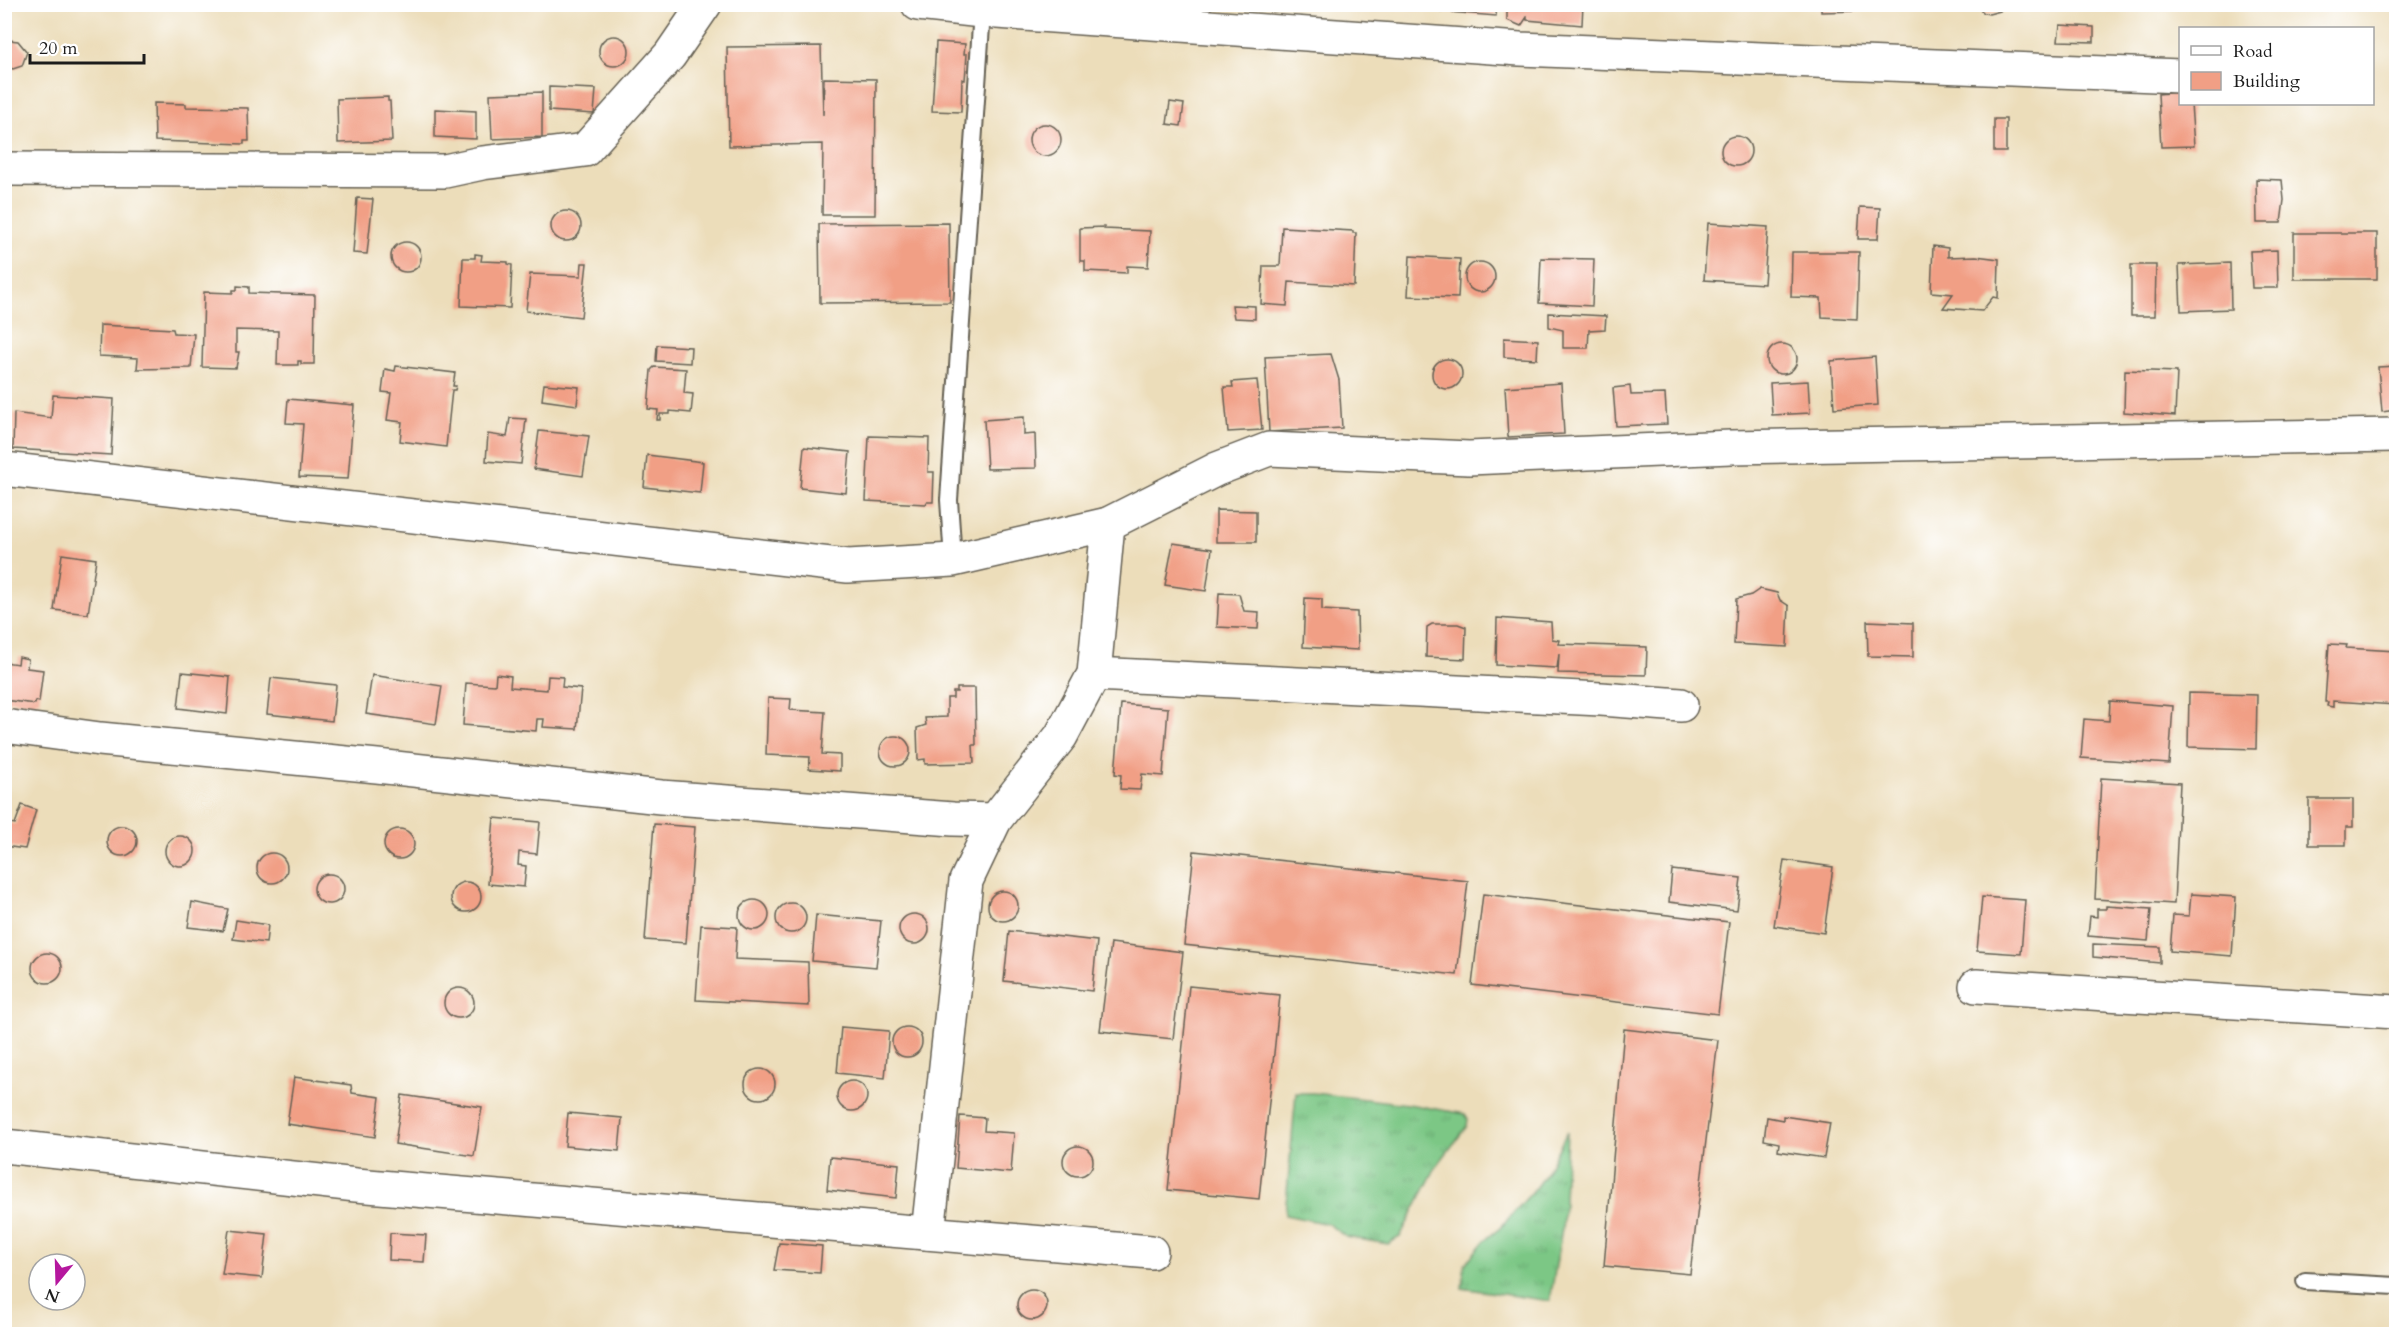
<svg xmlns="http://www.w3.org/2000/svg" width="2401" height="1339" viewBox="0 0 2401 1339" font-family="Cardo,serif">
<defs>
<pattern id="grass-tufts" width="24" height="20" patternUnits="userSpaceOnUse" patternTransform="scale(1.5)"><rect width="24" height="20" fill="#7bc785"/><path d="M3 7l-1-3M5 7V3M7 7l1-3M15 17l-1-3M17 17v-4M19 17l1-3" fill="none" stroke="#6aaa72"/></pattern>
</defs>
<rect width="100%" height="100%" fill="#fff"/>
<filter id="ink" filterUnits="userSpaceOnUse"><feTurbulence type="fractalNoise" baseFrequency=".0167" numOctaves="2"/><feDisplacementMap in="SourceGraphic" scale="12" xChannelSelector="R" yChannelSelector="G"/><feConvolveMatrix kernelMatrix="1 2 1 2 8 2 1 2 1" color-interpolation-filters="sRGB"/></filter>
<filter id="wash" filterUnits="userSpaceOnUse"><feTurbulence type="fractalNoise" baseFrequency=".008" numOctaves="4" result="noise"/><feDisplacementMap in="SourceGraphic" scale="24" xChannelSelector="R" yChannelSelector="G"/><feGaussianBlur stdDeviation="1.35" result="paint"/><feColorMatrix in="noise" values="0 0 0 0 0 0 0 0 0 0 0 0 0 0 0 0 0 1.4 0 .05"/><feComposite in="paint" operator="in"/></filter>
<g filter="url(#wash)">
<rect width="100%" height="100%" fill="#ecddba"/>
<!-- grass -->
<g fill="url(#grass-tufts)" stroke="#4c7250" stroke-width="1.5">
<path d="M 1296,1093 L 1313,1093 L 1408,1104 L 1465,1114 L 1468,1119 L 1467,1126 L 1436,1167 L 1400,1237 L 1388,1244 L 1346,1237 L 1328,1224 L 1285,1215 Z"/>
<path d="M 1567,1132 L 1563,1222 L 1550,1301 L 1462,1288 L 1465,1264 L 1485,1240 L 1500,1228 L 1533,1191 L 1546,1173 Z"/>
</g>
<g id="blocks">
<!-- building -->
<g fill="#f19f85">
<path d="M 1409,4 L 1497,4 L 1496,16 L 1412,9 L 1409,8 Z"/>
<path d="M 1507,4 L 1583,4 L 1582,25 L 1527,20 L 1527,17 L 1521,26 L 1507,20 Z"/>
<path d="M 1821,4 L 1859,4 L 1859,11 L 1821,12 Z"/>
<path d="M 1975,4 L 2005,4 L 2000,11 L 1989,14 L 1984,13 Z"/>
<path d="M 2060,25 L 2094,27 L 2094,42 L 2058,41 Z"/>
<circle cx="614" cy="51" r="15"/>
<path d="M 9,40 L 18,41 L 27,52 L 22,66 L 13,69 L 4,66 L 4,42 Z"/>
<path d="M 936,42 L 965,44 L 964,54 L 967,54 L 965,80 L 962,79 L 961,112 L 932,111 Z"/>
<path d="M 821,46 L 823,115 L 824,78 L 876,79 L 875,215 L 822,215 L 823,144 L 729,146 L 727,47 Z"/>
<path d="M 549,87 L 596,89 L 594,114 L 549,111 Z"/>
<path d="M 542,92 L 542,137 L 492,139 L 490,94 Z"/>
<path d="M 2180,92 L 2180,104 L 2191,104 L 2194,146 L 2161,147 L 2158,94 Z"/>
<path d="M 388,97 L 388,101 L 390,101 L 392,141 L 338,143 L 337,99 Z"/>
<path d="M 1170,102 L 1184,104 L 1181,126 L 1167,124 Z"/>
<path d="M 154,103 L 186,104 L 186,107 L 248,108 L 249,141 L 244,141 L 244,144 L 155,141 Z"/>
<path d="M 435,109 L 476,111 L 476,139 L 435,137 Z"/>
<rect x="1994" y="119" width="12" height="33"/>
<circle cx="1045" cy="140" r="16"/>
<circle cx="1736" cy="151" r="15"/>
<path d="M 2256,179 L 2282,180 L 2284,200 L 2281,223 L 2257,223 Z"/>
<path d="M 357,198 L 373,199 L 367,254 L 353,253 Z"/>
<path d="M 1860,207 L 1880,208 L 1878,239 L 1858,239 Z"/>
<circle cx="566" cy="226" r="15"/>
<path d="M 949,223 L 950,302 L 820,303 L 819,224 Z"/>
<path d="M 1708,223 L 1768,227 L 1764,284 L 1704,280 Z"/>
<path d="M 1104,227 L 1104,229 L 1150,231 L 1148,267 L 1127,266 L 1127,273 L 1085,271 L 1085,261 L 1080,261 L 1080,228 Z"/>
<path d="M 1282,227 L 1353,231 L 1353,233 L 1356,233 L 1354,286 L 1289,282 L 1287,306 L 1261,304 L 1263,266 L 1280,266 Z"/>
<rect x="2294" y="233" width="83" height="46"/>
<circle cx="406" cy="257" r="15"/>
<path d="M 1933,246 L 1948,248 L 1948,257 L 1976,256 L 1999,259 L 1998,298 L 1993,297 L 1982,311 L 1943,308 L 1953,294 L 1931,292 Z"/>
<path d="M 2277,250 L 2278,288 L 2252,288 L 2250,251 Z"/>
<path d="M 1792,252 L 1859,252 L 1857,319 L 1822,317 L 1821,298 L 1791,297 Z"/>
<path d="M 475,254 L 482,255 L 481,261 L 508,262 L 508,264 L 512,265 L 510,308 L 461,306 L 463,258 L 475,258 Z"/>
<path d="M 1410,256 L 1460,259 L 1458,298 L 1408,296 Z"/>
<path d="M 1541,258 L 1594,259 L 1592,306 L 1539,303 Z"/>
<circle cx="1480" cy="277" r="15"/>
<path d="M 582,263 L 587,263 L 581,317 L 526,311 L 530,274 L 581,276 Z"/>
<path d="M 2230,263 L 2231,309 L 2181,311 L 2179,265 Z"/>
<path d="M 2131,265 L 2156,265 L 2155,316 L 2131,316 Z"/>
<path d="M 237,286 L 249,287 L 249,293 L 315,295 L 314,364 L 301,364 L 301,361 L 298,361 L 298,365 L 277,365 L 278,331 L 236,330 L 236,352 L 239,352 L 236,368 L 202,367 L 204,292 L 233,293 L 233,290 L 237,290 Z"/>
<path d="M 1232,305 L 1255,306 L 1255,319 L 1234,318 Z"/>
<path d="M 1549,313 L 1606,316 L 1605,329 L 1589,330 L 1588,348 L 1563,348 L 1563,330 L 1549,327 Z"/>
<path d="M 100,325 L 173,329 L 174,333 L 194,334 L 191,368 L 137,369 L 138,358 L 99,356 Z"/>
<path d="M 1504,338 L 1538,340 L 1537,359 L 1504,357 Z"/>
<circle cx="1782" cy="359" r="15"/>
<path d="M 657,345 L 691,347 L 690,363 L 656,361 Z"/>
<path d="M 1331,354 L 1339,380 L 1342,428 L 1269,432 L 1265,357 Z"/>
<path d="M 1875,357 L 1878,405 L 1834,408 L 1831,361 Z"/>
<circle cx="1447" cy="374" r="15"/>
<path d="M 396,366 L 455,373 L 453,386 L 456,386 L 455,390 L 452,390 L 446,447 L 400,441 L 402,422 L 387,420 L 391,393 L 382,392 L 385,369 L 395,371 Z"/>
<path d="M 2396,366 L 2396,410 L 2382,412 L 2378,367 Z"/>
<path d="M 654,367 L 686,369 L 684,393 L 693,394 L 691,413 L 670,411 L 670,414 L 660,414 L 660,420 L 657,420 L 658,410 L 648,409 L 651,370 Z"/>
<path d="M 2125,370 L 2177,372 L 2175,416 L 2124,412 Z"/>
<path d="M 1257,380 L 1262,430 L 1228,432 L 1224,387 L 1233,387 L 1232,382 Z"/>
<path d="M 1808,381 L 1810,413 L 1772,415 L 1770,383 Z"/>
<path d="M 1561,383 L 1564,434 L 1508,437 L 1505,387 Z"/>
<path d="M 544,384 L 579,387 L 577,405 L 542,400 Z"/>
<path d="M 1630,386 L 1631,395 L 1665,394 L 1667,424 L 1616,426 L 1613,388 Z"/>
<path d="M 53,395 L 114,399 L 111,455 L 13,449 L 14,413 L 51,418 Z"/>
<path d="M 288,399 L 354,405 L 348,479 L 299,477 L 303,424 L 286,423 Z"/>
<path d="M 1024,417 L 1024,435 L 1035,434 L 1036,468 L 987,469 L 984,420 Z"/>
<path d="M 510,418 L 526,419 L 521,464 L 486,461 L 488,434 L 507,437 Z"/>
<path d="M 539,431 L 589,436 L 583,476 L 534,469 Z"/>
<path d="M 869,436 L 929,438 L 928,472 L 934,472 L 933,502 L 927,502 L 926,504 L 866,501 Z"/>
<path d="M 804,447 L 850,452 L 846,493 L 800,488 Z"/>
<path d="M 647,455 L 703,462 L 700,493 L 644,487 Z"/>
<path d="M 1216,510 L 1256,511 L 1256,542 L 1216,542 Z"/>
<path d="M 1173,543 L 1212,549 L 1206,591 L 1165,585 Z"/>
<path d="M 62,554 L 96,559 L 88,614 L 54,610 Z"/>
<path d="M 1760,589 L 1777,593 L 1780,600 L 1789,606 L 1787,647 L 1734,644 L 1736,599 L 1751,595 Z"/>
<path d="M 1219,593 L 1239,594 L 1244,611 L 1259,612 L 1258,629 L 1217,627 Z"/>
<path d="M 1305,598 L 1322,599 L 1322,610 L 1357,612 L 1358,650 L 1303,647 Z"/>
<path d="M 1497,618 L 1551,622 L 1552,639 L 1559,640 L 1558,644 L 1647,647 L 1646,675 L 1558,673 L 1559,654 L 1557,668 L 1496,665 Z"/>
<path d="M 1867,621 L 1913,623 L 1913,657 L 1868,656 Z"/>
<path d="M 1432,624 L 1458,624 L 1466,627 L 1465,659 L 1426,657 L 1427,627 Z"/>
<path d="M 2329,644 L 2347,645 L 2346,648 L 2396,651 L 2396,705 L 2333,701 L 2333,707 L 2327,706 L 2328,702 L 2325,702 Z"/>
<path d="M 19,657 L 28,659 L 27,668 L 43,670 L 39,702 L 36,701 L 35,704 L 4,700 L 4,662 L 18,664 Z"/>
<path d="M 182,672 L 230,677 L 227,714 L 178,708 Z"/>
<path d="M 496,674 L 511,676 L 510,687 L 547,690 L 548,676 L 563,677 L 562,687 L 581,689 L 577,729 L 543,727 L 544,719 L 537,719 L 536,731 L 463,725 L 466,683 L 495,685 Z"/>
<path d="M 372,675 L 442,686 L 436,724 L 366,714 Z"/>
<path d="M 271,678 L 336,685 L 332,721 L 267,714 Z"/>
<path d="M 957,688 L 975,688 L 976,745 L 973,745 L 974,763 L 925,764 L 925,759 L 918,760 L 917,728 L 926,725 L 925,718 L 947,717 L 947,698 L 953,698 L 953,692 L 957,692 Z"/>
<path d="M 2189,693 L 2257,695 L 2256,749 L 2188,747 Z"/>
<path d="M 768,698 L 791,699 L 790,710 L 825,712 L 822,754 L 840,755 L 840,771 L 809,769 L 810,757 L 766,755 Z"/>
<path d="M 2110,701 L 2173,706 L 2169,764 L 2081,758 L 2084,719 L 2109,721 Z"/>
<path d="M 1121,704 L 1168,708 L 1163,776 L 1142,774 L 1140,790 L 1120,789 L 1121,775 L 1115,774 Z"/>
<circle cx="895" cy="751" r="15"/>
<path d="M 2101,778 L 2180,783 L 2174,904 L 2095,899 Z"/>
<path d="M 2309,799 L 2353,799 L 2353,827 L 2346,827 L 2346,845 L 2309,845 Z"/>
<path d="M 22,805 L 36,810 L 25,849 L 4,846 L 4,822 L 15,824 Z"/>
<path d="M 494,818 L 540,822 L 537,854 L 519,852 L 518,865 L 526,866 L 524,887 L 488,884 Z"/>
<path d="M 654,824 L 695,827 L 686,943 L 645,940 Z"/>
<circle cx="122" cy="841" r="15"/>
<circle cx="399" cy="844" r="15"/>
<circle cx="180" cy="851" r="15"/>
<path d="M 1194,851 L 1468,881 L 1457,975 L 1184,945 Z"/>
<circle cx="272" cy="868" r="15"/>
<path d="M 1784,860 L 1833,867 L 1824,933 L 1774,926 Z"/>
<path d="M 1672,870 L 1741,878 L 1737,910 L 1669,902 Z"/>
<circle cx="329" cy="889" r="15"/>
<circle cx="466" cy="897" r="15"/>
<circle cx="1003" cy="906" r="15"/>
<path d="M 1483,894 L 1729,922 L 1718,1014 L 1472,985 Z"/>
<path d="M 2191,894 L 2236,897 L 2232,956 L 2170,951 L 2173,915 L 2189,916 Z"/>
<path d="M 1982,897 L 2025,900 L 2021,954 L 1977,951 Z"/>
<circle cx="754" cy="915" r="15"/>
<path d="M 192,902 L 228,909 L 223,931 L 188,927 Z"/>
<circle cx="791" cy="918" r="15"/>
<path d="M 2106,906 L 2151,909 L 2148,941 L 2088,936 L 2090,916 L 2097,917 L 2097,909 L 2106,909 Z"/>
<circle cx="914" cy="929" r="15"/>
<path d="M 816,915 L 881,921 L 876,967 L 812,961 Z"/>
<path d="M 236,920 L 268,925 L 266,943 L 233,939 Z"/>
<path d="M 701,925 L 737,927 L 735,959 L 808,962 L 809,1006 L 696,1000 Z"/>
<path d="M 1009,931 L 1097,941 L 1092,991 L 1004,981 Z"/>
<path d="M 1111,943 L 1183,952 L 1173,1039 L 1100,1031 Z"/>
<path d="M 2093,944 L 2160,947 L 2160,963 L 2093,957 Z"/>
<circle cx="47" cy="968" r="15"/>
<path d="M 1189,986 L 1280,995 L 1259,1199 L 1168,1190 Z"/>
<circle cx="459" cy="1003" r="15"/>
<path d="M 841,1027 L 889,1031 L 885,1078 L 837,1073 Z"/>
<circle cx="907" cy="1042" r="15"/>
<path d="M 1624,1029 L 1718,1040 L 1690,1274 L 1604,1266 Z"/>
<circle cx="760" cy="1084" r="15"/>
<path d="M 294,1077 L 351,1085 L 352,1093 L 380,1097 L 375,1137 L 287,1124 Z"/>
<circle cx="852" cy="1096" r="15"/>
<path d="M 402,1095 L 482,1107 L 474,1156 L 395,1144 Z"/>
<path d="M 568,1113 L 622,1118 L 619,1151 L 565,1146 Z"/>
<path d="M 960,1116 L 985,1118 L 984,1131 L 1014,1133 L 1011,1173 L 956,1168 Z"/>
<path d="M 1783,1116 L 1830,1123 L 1824,1158 L 1778,1151 L 1779,1143 L 1764,1140 L 1767,1117 L 1783,1120 Z"/>
<circle cx="1078" cy="1161" r="15"/>
<path d="M 830,1157 L 899,1164 L 896,1198 L 827,1190 Z"/>
<path d="M 229,1230 L 267,1234 L 262,1278 L 222,1274 Z"/>
<path d="M 390,1233 L 426,1235 L 424,1262 L 389,1260 Z"/>
<path d="M 779,1243 L 822,1246 L 820,1273 L 774,1270 Z"/>
<circle cx="1032" cy="1305" r="15"/>
</g>
</g>
</g>
<g filter="url(#ink)">
<use href="#blocks" fill-opacity="0" stroke="#656053" stroke-width="1.5"/>
<g fill="none" stroke-linecap="round" stroke-linejoin="round">
<!-- lane casing -->
<g stroke="#656053" stroke-width="20">
<g id="lane">
<path d="M 953,560 L 949,500 L 982,11"/>
<path d="M 2305,1281 L 2396,1286"/>
</g>
</g>
<!-- street casing -->
<g stroke="#656053" stroke-width="36">
<g id="street">
<path d="M 918,4 L 982,11 L 1520,49 L 2180,76"/>
<path d="M 4,169 L 445,171 L 482,163 L 585,150 L 670,55 L 705,4"/>
<path d="M 4,469 L 848,566 L 953,560 L 1108,524 L 1217,469 L 1269,449 L 1469,458 L 1731,447 L 2396,435"/>
<path d="M 1094,674 L 1601,699 L 1681,705"/>
<path d="M 4,726 L 100,739 L 377,766 L 661,797 L 953,819 L 995,820"/>
<path d="M 1976,986 L 2396,1012"/>
<path d="M 4,1146 L 356,1185 L 1151,1252"/>
<path d="M 928,1233 L 966,881 L 995,820 L 1061,736 L 1094,674 L 1108,524"/>
</g>
</g>
<!-- lane -->
<use href="#lane" stroke="#fff" stroke-width="16"/>
<!-- street -->
<use href="#street" stroke="#fff" stroke-width="33"/>
</g>
</g>
<!-- margin -->
<rect width="2401" height="1339" fill="none" stroke="#fff" stroke-width="24"/>
<!-- legend -->
<rect x="2179" y="27" width="195" height="78" fill="#ffffff" stroke="#a4a4a4" stroke-width="1.5"/>
<rect x="2191" y="46" width="30" height="9" fill="#ffffff" stroke="#a4a4a4" stroke-width="1.5"/>
<text x="2233" y="57" font-size="18" fill="#1c1c1c">Road</text>
<rect x="2191" y="72" width="30" height="18" fill="#f19f85" stroke="#a4a4a4" stroke-width="1.5"/>
<text x="2233" y="87" font-size="18" fill="#1c1c1c">Building</text>
<!-- north arrow -->
<g transform="translate(57 1282) rotate(199)"><circle r="28" fill="#ffffff" stroke="#a4a4a4" stroke-width="1.5"/>
<path d="M0-4.5L10 22L0 15L-10 22Z" fill="#b5179e"/>
<text y="-9" font-size="16" font-weight="bold" text-anchor="middle" fill="#1c1c1c">N</text>
</g>
<!-- scale -->
<path d="M30 54v9h114v-9" fill="none" stroke="#1c1c1c" stroke-width="3"/>
<text x="39" y="54" font-size="18" fill="#1c1c1c" stroke="#ffffff" stroke-width="4.5" paint-order="stroke">20 m</text>
</svg>
